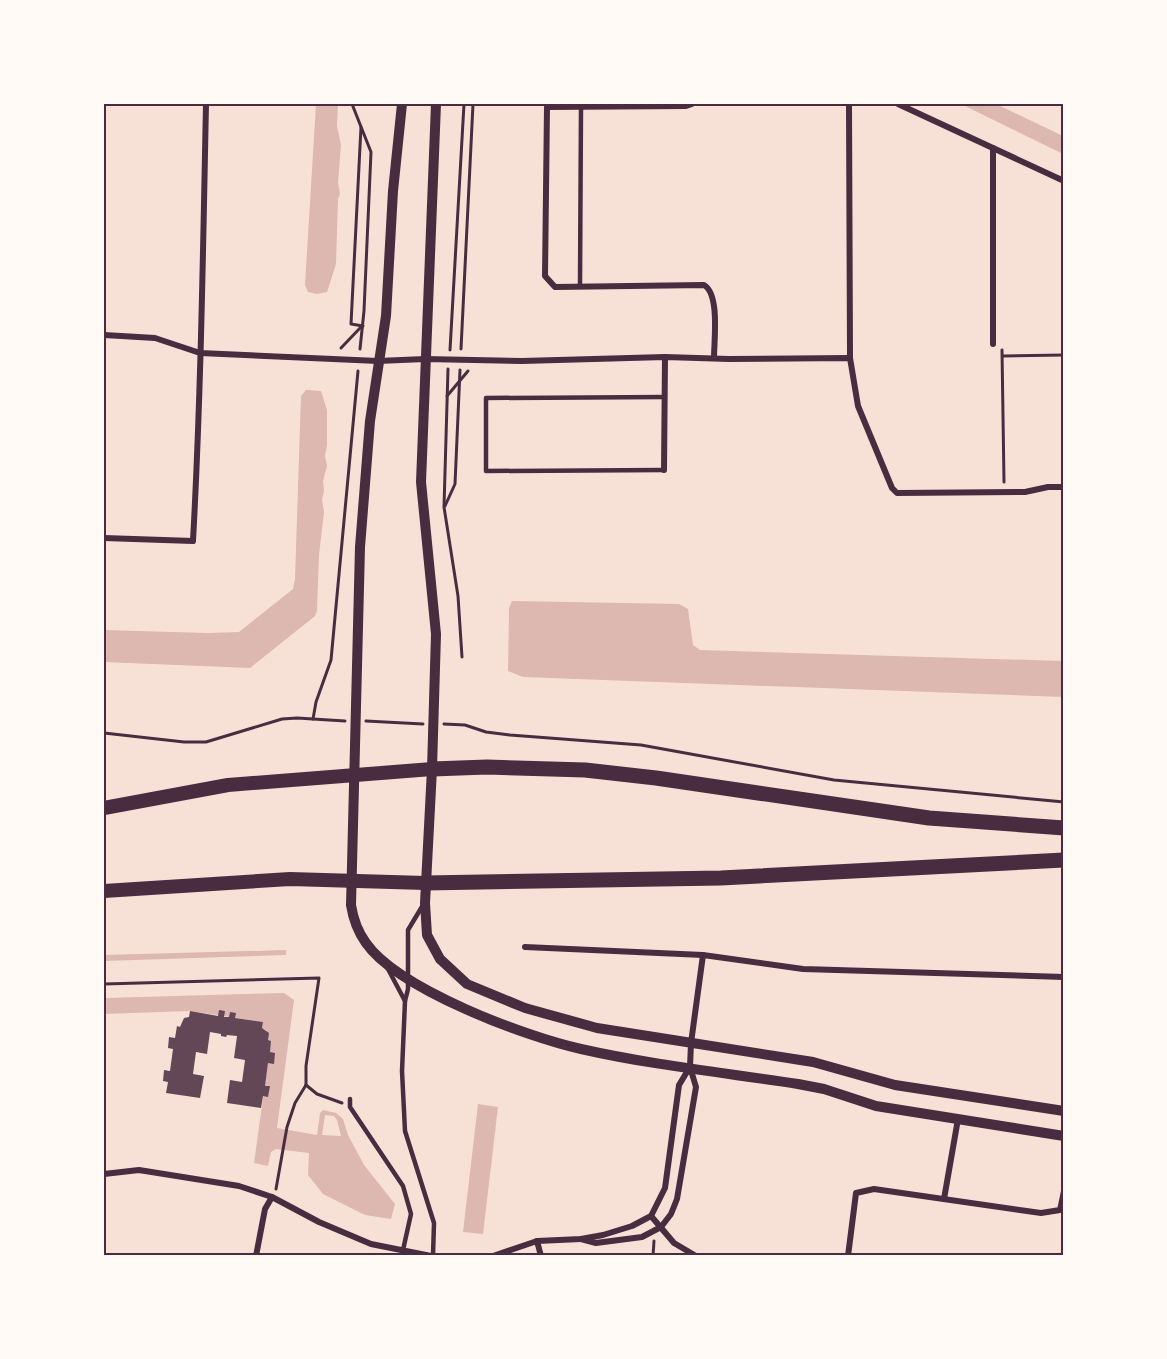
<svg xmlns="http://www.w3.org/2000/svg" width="1167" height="1359" viewBox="0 0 1167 1359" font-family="'PT Serif',serif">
<rect width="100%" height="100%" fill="#f7e1d7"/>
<!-- water -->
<g fill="#dcb8b0" fill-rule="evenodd">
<path d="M 316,104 L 338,104 L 337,126 L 341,145 L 338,182 L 340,194 L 338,199 L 336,264 L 327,292 L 317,294 L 308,292 L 305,285 Z"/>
<path d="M 961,104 L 996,104 L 1063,136 L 1063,154 Z"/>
<path d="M 306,390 L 321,391 L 327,410 L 327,445 L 325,456 L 327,466 L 323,481 L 324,491 L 322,500 L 324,512 L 319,555 L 317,611 L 315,616 L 250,668 L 104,662 L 104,630 L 208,633 L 239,632 L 293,589 L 295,579 L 301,396 Z"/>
<path d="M 512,601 L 679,604 L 688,609 L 693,645 L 700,650 L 1063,661 L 1063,697 L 523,677 L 508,671 L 509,608 Z"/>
<path d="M 286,950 L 286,955 L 104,961 L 104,955 Z"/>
<path d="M 284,993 L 294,1000 L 277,1128 L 317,1135 L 320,1113 L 323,1110 L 336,1113 L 343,1119 L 348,1135 L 364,1165 L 395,1204 L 391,1219 L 365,1215 L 323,1194 L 308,1175 L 309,1153 L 276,1149 L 271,1152 L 268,1166 L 254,1163 L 271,1041 L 268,1040 L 267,1031 L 262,1028 L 263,1022 L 190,1011 L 104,1014 L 104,998 ZM 325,1115 L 334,1116 L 337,1120 L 341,1136 L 322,1135 Z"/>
<path d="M 478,1104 L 498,1107 L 483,1234 L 463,1232 Z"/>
</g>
<!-- building -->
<path fill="#644757" d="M 219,1010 L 225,1011 L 224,1017 L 229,1017 L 230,1012 L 236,1013 L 235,1018 L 263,1022 L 262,1028 L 269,1033 L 268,1040 L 271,1041 L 270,1052 L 275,1053 L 274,1064 L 268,1063 L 265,1086 L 270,1086 L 268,1097 L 263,1096 L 261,1108 L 227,1103 L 230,1080 L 242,1082 L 245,1060 L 234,1058 L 237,1036 L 227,1035 L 226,1037 L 221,1036 L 221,1034 L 210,1032 L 207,1054 L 196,1052 L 193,1074 L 204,1076 L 200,1098 L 166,1093 L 168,1082 L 163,1081 L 164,1070 L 170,1071 L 173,1049 L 168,1048 L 169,1037 L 175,1038 L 177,1026 L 180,1027 L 184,1018 L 189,1017 L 190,1011 L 218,1016 Z"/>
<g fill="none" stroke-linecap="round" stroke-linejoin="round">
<!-- path -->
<g stroke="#4a2c40" stroke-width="3">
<path d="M 352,104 L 371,152 L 364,311 L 360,349"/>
<path d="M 361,127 L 351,324 L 363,326"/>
<path d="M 341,348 L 361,327"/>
<path d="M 461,349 L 473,104"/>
<path d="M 450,350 L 464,104"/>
<path d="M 1002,350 L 1004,482"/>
<path d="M 1003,356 L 1064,355"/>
<path d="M 448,369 L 444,507 L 458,596 L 462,657"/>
<path d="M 447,396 L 468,371"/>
<path d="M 445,506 L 455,484 L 460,370"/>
<path d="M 313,719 L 316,702 L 331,660 L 358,371"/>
<path d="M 366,721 L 423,724"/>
<path d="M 444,724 L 465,725 L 486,732 L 510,735 L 641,745 L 834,780 L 1064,802"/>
<path d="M 104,733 L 184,742 L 206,742 L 282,719 L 297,718 L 345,721"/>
<path d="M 104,984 L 319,978 L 306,1066 L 306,1085"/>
<path d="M 306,1085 L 317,1094 L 342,1103"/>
<path d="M 276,1189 L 287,1127 L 295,1103 L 306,1085"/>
<path d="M 653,1256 L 654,1241"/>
<path d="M 1062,1256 L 1064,1254"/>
</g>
<!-- service -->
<g stroke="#4a2c40" stroke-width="4.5">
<path d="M 580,285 L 581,108"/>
<path d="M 664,470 L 486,471 L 486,398 L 665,397"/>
<path d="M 423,905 L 408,930 L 408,989 L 405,1001 L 402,1071 L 405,1131 L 434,1223 L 433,1256"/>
<path d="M 388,969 L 405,1001"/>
<path d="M 350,1099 L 350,1107 L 403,1186 L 411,1214 L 403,1250"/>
</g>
<!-- minor -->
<g stroke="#4a2c40" stroke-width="6">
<path d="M 692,104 L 686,106 L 547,107 L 545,276 L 555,287 L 704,285 C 720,294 714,341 714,358"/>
<path d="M 849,104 L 850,358"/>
<path d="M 898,104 L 1064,181"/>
<path d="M 104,335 L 155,338 L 200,353 L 378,361 L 425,359 L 522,361 L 665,357 L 729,359 L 850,358 L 858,406 L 892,488 L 897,493 L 1025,492 L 1048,487 L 1064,487"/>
<path d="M 993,344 L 993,148"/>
<path d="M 664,470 L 665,357"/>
<path d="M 104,538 L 193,541 C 201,395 203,249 206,104"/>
<path d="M 525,947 L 703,955 L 803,969 L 1064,977"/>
<path d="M 104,1174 L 139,1170 L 239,1186 L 272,1197 L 319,1222 L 371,1244 L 431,1256"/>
<path d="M 944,1199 L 958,1119"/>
<path d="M 651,1216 L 674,1243 L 696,1256"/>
<path d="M 581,1239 L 596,1243 L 642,1237 L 661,1227 L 671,1214 L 677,1199 L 696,1087 L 690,1067 L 691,1043 L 703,955"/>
<path d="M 537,1241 L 541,1256"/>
<path d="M 256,1256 L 265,1209 L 272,1197"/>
<path d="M 493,1256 L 537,1241 L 581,1239 L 603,1235 L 632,1226 L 651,1216 L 665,1188 L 679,1085 L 690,1067"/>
<path d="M 848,1256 L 856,1193 L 874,1189 L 1041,1213 L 1060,1210 L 1064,1191"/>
</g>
<!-- tertiary -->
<g stroke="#4a2c40" stroke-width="10">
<path d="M 402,104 L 393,191 L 386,316 L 370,421 L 360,547 L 351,905 C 353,918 358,932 366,943 C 398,989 526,1037 581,1049 C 652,1065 726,1073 798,1084 L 824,1089 L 876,1106 L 1064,1136"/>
<path d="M 436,104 L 421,482 L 436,634 L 432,769 L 425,903 L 427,935 L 440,959 L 467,984 L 525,1008 L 597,1028 L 813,1062 L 895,1085 L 1064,1111"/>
</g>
<!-- primary -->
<g stroke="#4a2c40" stroke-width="14">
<path d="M 104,808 L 228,785 L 432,769"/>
<path d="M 104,891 L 290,879 L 425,883"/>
</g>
<!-- trunk -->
<g stroke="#4a2c40" stroke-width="15">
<path d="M 432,769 L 487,767 L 585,770 L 656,778 L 929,818 L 1064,828"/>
<path d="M 425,883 L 721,878 L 1064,860"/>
</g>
</g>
<!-- border -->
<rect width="1167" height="1359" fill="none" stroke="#fffaf5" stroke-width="210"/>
<rect x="105" y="105" width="957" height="1149" fill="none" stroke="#4a2c40" stroke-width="2"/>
</svg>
